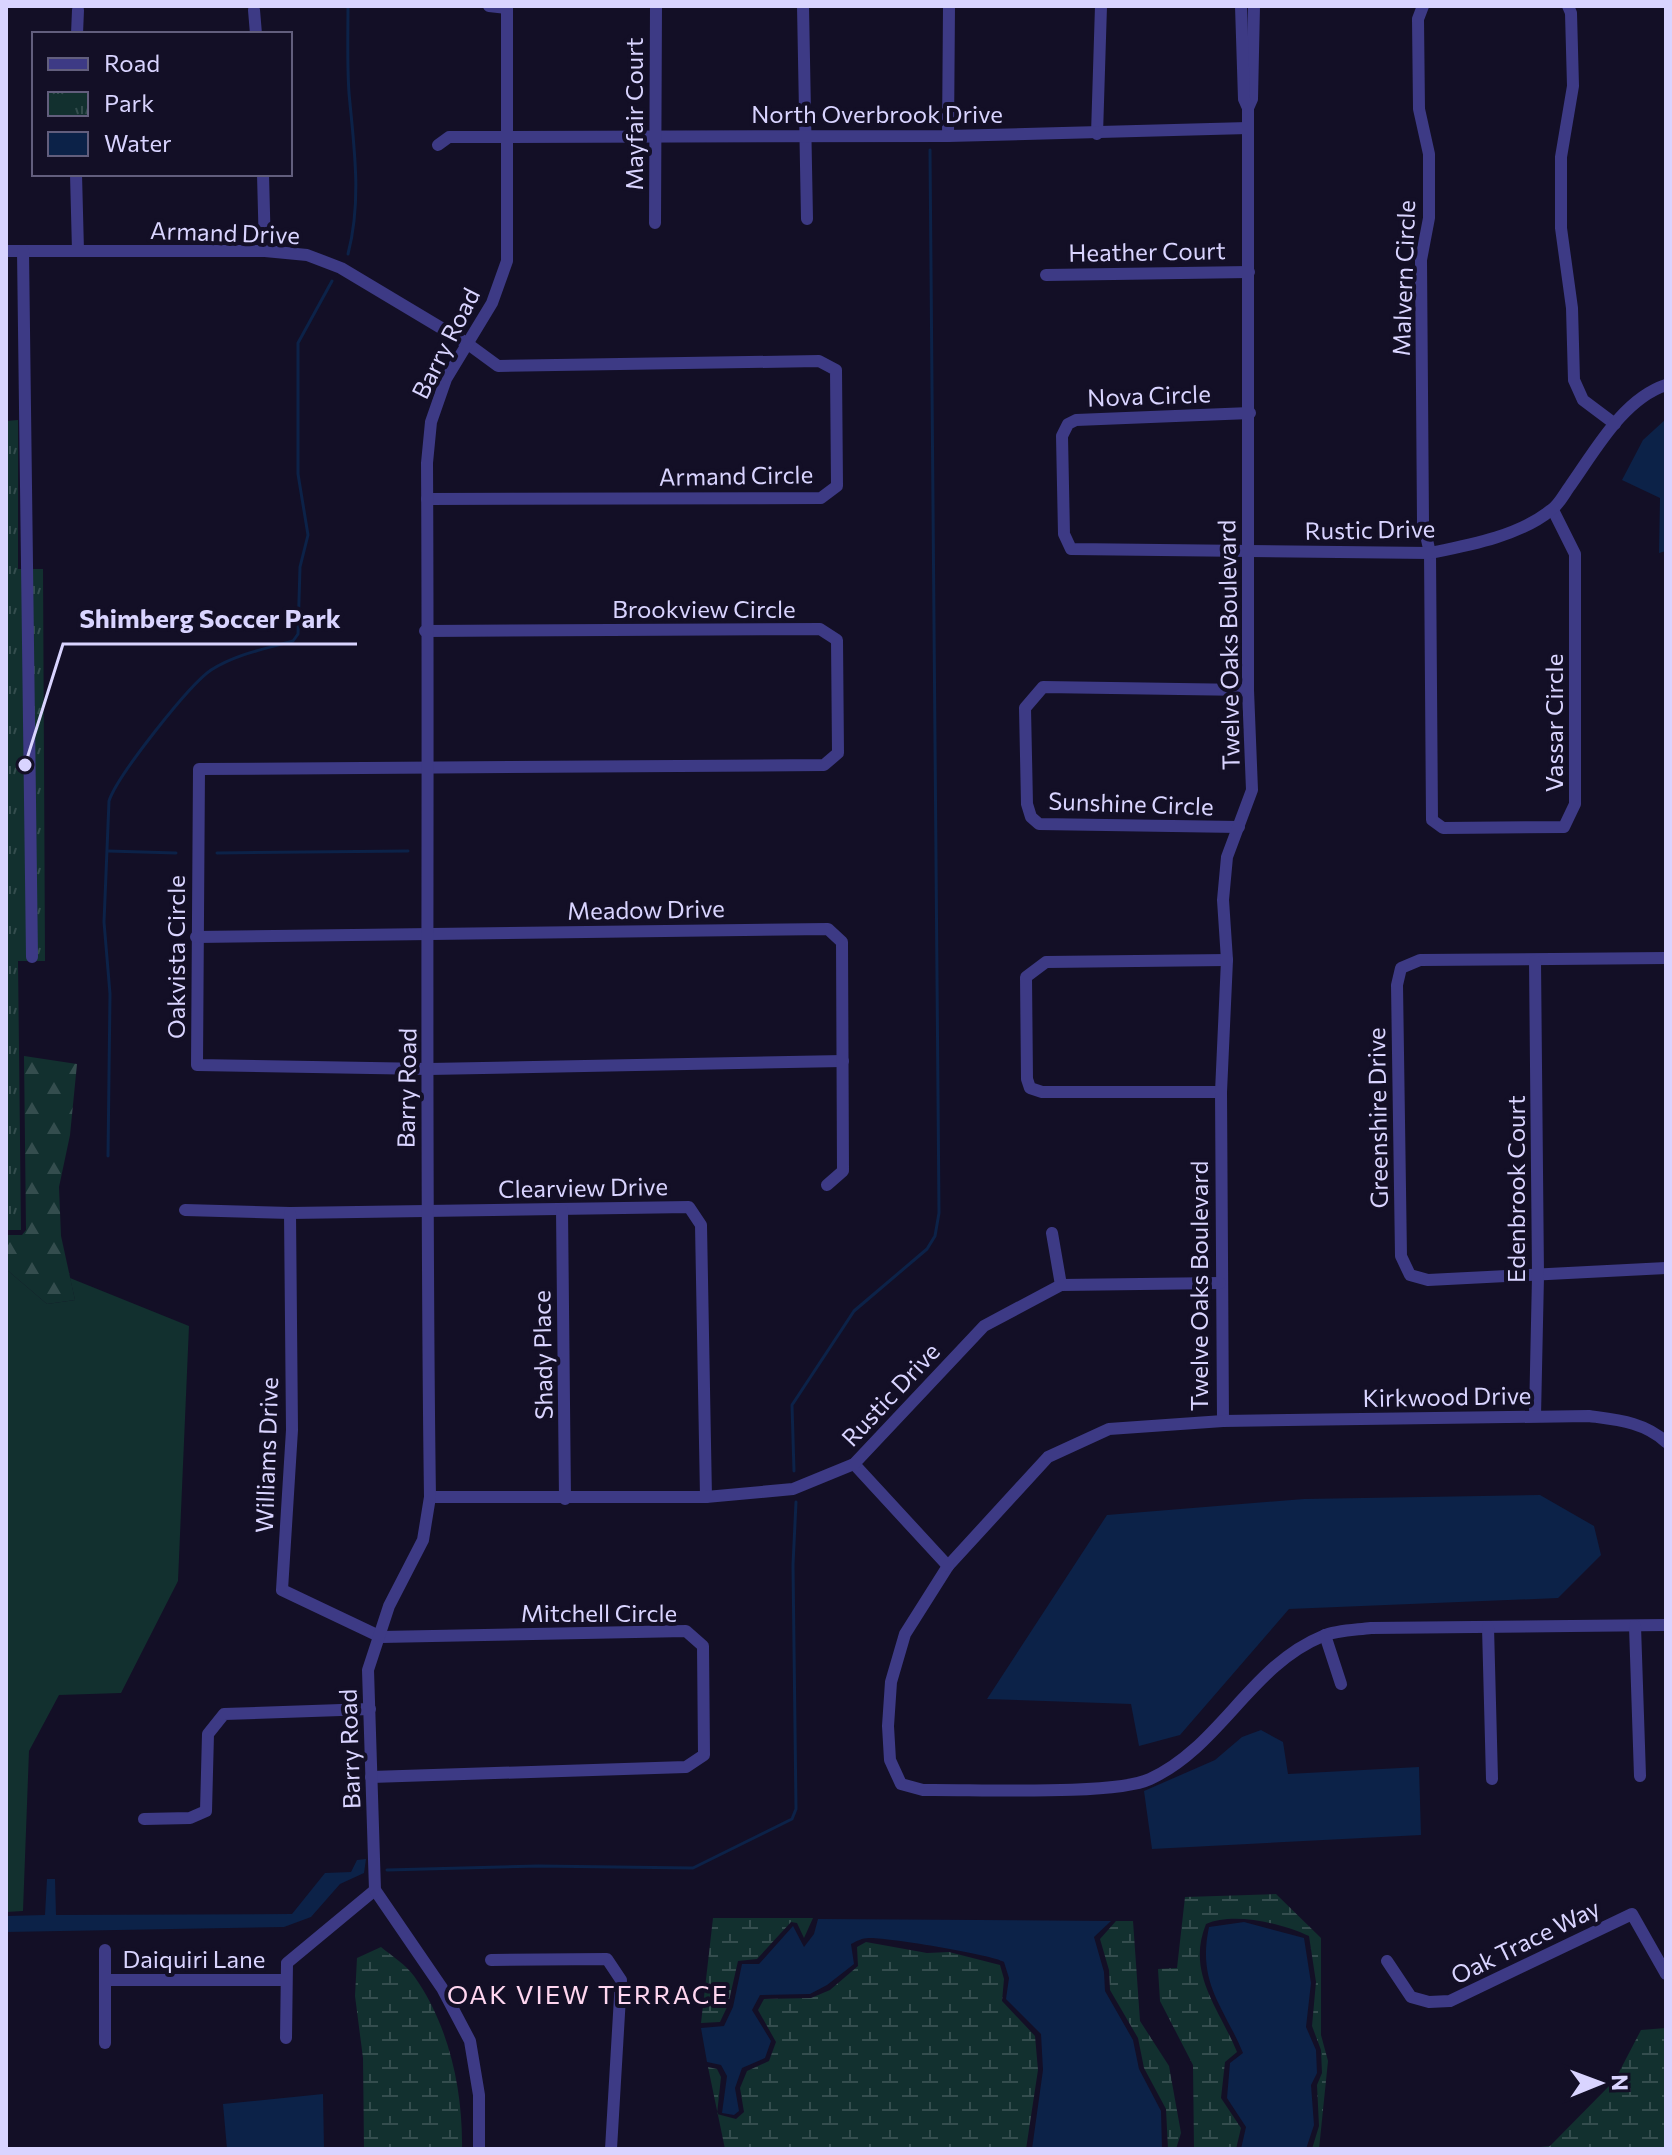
<svg xmlns="http://www.w3.org/2000/svg" width="1672" height="2155" viewBox="0 0 1672 2155" font-family="Commissioner,sans-serif">
<defs>
<pattern id="forest-firs" width="22" height="20" patternUnits="userSpaceOnUse" patternTransform="scale(2)"><rect width="22" height="20" fill="#12302f"/><path d="M5 1l3.5 6h-7zM16 11l3.5 6h-7z" fill="#344d4e"/></pattern>
<pattern id="wetland-marsh" width="20" height="14" patternUnits="userSpaceOnUse" patternTransform="scale(2)"><rect width="20" height="14" fill="#12302f"/><path d="M1 5h8M5 5V1M11 12h8M15 12V8" fill="none" stroke="#344d4e"/></pattern>
<pattern id="park-tufts" width="24" height="20" patternUnits="userSpaceOnUse" patternTransform="scale(2)"><rect width="24" height="20" fill="#12302f"/><path d="M3 7l-1-3M5 7V3M7 7l1-3M15 17l-1-3M17 17v-4M19 17l1-3" fill="none" stroke="#344d4e"/></pattern>
</defs>
<rect width="100%" height="100%" fill="#130f26"/>
<!-- grass -->
<path fill="#12302f" d="M 6,1269 L 47,1304 L 75,1300 L 70,1278 L 189,1326 L 178,1581 L 121,1693 L 59,1695 L 29,1751 L 23,1911 L 6,1912 Z"/>
<!-- forest -->
<path fill="url(#forest-firs)" d="M 24,1056 L 77,1064 L 70,1135 L 59,1187 L 61,1236 L 75,1300 L 47,1304 L 6,1269 L 6,1235 L 22,1235 L 26,1230 Z"/>
<!-- wetland -->
<g fill="url(#wetland-marsh)">
<path d="M 1276,1894 L 1321,1938 L 1321,2035 L 1328,2061 L 1319,2149 L 1312,2149 L 1319,2126 L 1317,2085 L 1322,2073 L 1321,2050 L 1312,2026 L 1316,1982 L 1309,1936 C 1282,1923 1233,1912 1206,1924 C 1186,1973 1219,2008 1237,2052 L 1225,2062 L 1221,2098 L 1241,2128 L 1236,2149 L 1194,2149 L 1193,2065 L 1160,2001 L 1158,1969 L 1177,1968 L 1185,1897 Z"/>
<path d="M 713,1918 L 813,1918 L 804,1938 L 797,1923 L 791,1922 L 757,1959 L 738,1961 L 728,2005 L 720,2022 L 701,2023 Z"/>
<path d="M 1116,1921 L 1133,1921 L 1140,2021 L 1169,2066 L 1181,2133 L 1176,2149 L 1168,2149 L 1166,2109 L 1144,2068 L 1138,2038 L 1110,1990 L 1109,1970 L 1100,1939 Z"/>
<path d="M 866,1942 L 927,1953 L 949,1952 L 1000,1965 L 1004,1979 L 1002,2001 L 1035,2036 L 1038,2070 L 1026,2149 L 725,2149 L 708,2067 L 717,2069 L 721,2077 L 717,2114 L 736,2119 L 744,2112 L 740,2088 L 747,2071 L 769,2061 L 776,2042 L 758,2010 L 764,1999 L 811,1998 L 830,1990 L 858,1966 L 857,1947 Z"/>
<path d="M 381,1947 C 392,1956 406,1965 414,1976 C 449,2025 463,2090 462,2149 L 364,2149 L 363,2058 L 355,1996 L 357,1958 Z"/>
<path d="M 1666,2028 L 1666,2149 L 1521,2149 L 1550,2146 L 1615,2080 L 1641,2030 Z"/>
</g>
<!-- park -->
<path fill="url(#park-tufts)" d="M 18,420 L 18,569 L 43,569 L 45,961 L 18,961 L 21,1230 L 6,1230 L 6,421 Z"/>
<!-- water -->
<g fill="#0c2248">
<path d="M 1666,419 L 1666,551 L 1659,553 L 1660,498 L 1622,480 L 1643,440 Z"/>
<path d="M 1540,1495 L 1594,1526 L 1601,1555 L 1558,1598 L 1289,1609 L 1180,1735 L 1139,1746 L 1131,1704 L 987,1699 L 1107,1515 L 1304,1499 Z"/>
<path d="M 1261,1730 L 1283,1742 L 1288,1774 L 1419,1767 L 1421,1835 L 1152,1849 L 1144,1791 L 1215,1760 L 1242,1737 Z"/>
<path d="M 366,1859 L 364,1873 L 340,1884 L 311,1917 L 284,1927 L 6,1932 L 6,1916 L 45,1915 L 47,1879 L 55,1879 L 56,1915 L 292,1914 L 325,1873 L 351,1872 L 357,1860 Z"/>
<path d="M 818,1919 L 1111,1921 L 1094,1937 L 1104,1972 L 1105,1991 L 1133,2040 L 1139,2069 L 1161,2111 L 1162,2149 L 1032,2149 L 1043,2070 L 1041,2034 L 1006,1999 L 1009,1978 L 1004,1962 C 994,1955 886,1937 869,1938 C 862,1938 857,1941 851,1944 L 854,1964 L 827,1985 L 810,1994 L 760,1995 L 752,2010 L 771,2041 L 765,2058 L 742,2068 L 735,2088 L 739,2111 L 734,2115 L 722,2113 L 727,2076 L 721,2065 L 707,2062 L 701,2028 L 724,2026 L 733,2007 L 742,1964 L 759,1964 L 793,1926 L 804,1947 L 814,1934 Z"/>
<path d="M 1244,1922 L 1304,1938 L 1311,1983 L 1306,2027 L 1316,2050 L 1317,2073 L 1311,2085 L 1314,2125 L 1306,2149 L 1241,2149 L 1246,2127 L 1227,2098 L 1230,2063 L 1243,2053 C 1223,2005 1197,1983 1209,1927 Z"/>
<path d="M 323,2094 L 324,2149 L 227,2149 L 223,2104 Z"/>
</g>
<g fill="none" stroke-linecap="round" stroke-linejoin="round">
<!-- stream -->
<g stroke="#0c2248" stroke-width="3">
<path d="M 348,254 C 362,200 354,148 349,93 C 347,65 348,35 348,6"/>
<path d="M 108,851 L 176,853"/>
<path d="M 217,853 L 408,851"/>
<path d="M 108,1156 L 110,994 L 104,922 L 109,801 C 117,776 189,685 211,670 C 236,654 265,649 293,641 L 298,634 L 300,567 L 308,535 L 298,474 L 298,343 L 332,281"/>
<path d="M 794,1471 L 792,1405 L 854,1311 L 927,1249 L 935,1236 L 939,1213 L 930,150"/>
<path d="M 387,1870 L 538,1866 L 693,1868 L 792,1819 L 796,1809 L 793,1565 L 796,1502"/>
</g>
<!-- minor -->
<g stroke="#3d3a85" stroke-width="12">
<path d="M 489,6 L 507,8"/>
<path d="M 803,6 L 807,219"/>
<path d="M 1423,6 L 1418,19 L 1419,109 L 1429,154 L 1429,218 L 1421,260 L 1423,522 L 1430,553 L 1432,820 L 1443,828 L 1564,827 L 1575,804 L 1575,554 L 1553,510"/>
<path d="M 1568,6 L 1571,13 L 1573,86 L 1561,157 L 1561,228 L 1572,308 L 1574,380 L 1583,400 L 1615,424"/>
<path d="M 254,10 L 256,34"/>
<path d="M 77,34 L 78,10"/>
<path d="M 1248,108 L 1252,99 L 1254,6"/>
<path d="M 1097,134 L 1101,6"/>
<path d="M 948,136 L 949,6"/>
<path d="M 438,145 L 449,137 L 948,136 L 1248,128"/>
<path d="M 76,174 L 78,251"/>
<path d="M 263,174 L 265,251"/>
<path d="M 655,223 L 656,6"/>
<path d="M 6,251 L 265,251 L 307,255 L 341,268 L 468,344 L 498,366 L 819,361 L 836,370 L 837,486 L 821,498 L 427,499"/>
<path d="M 23,251 L 32,957"/>
<path d="M 1046,275 L 1249,272"/>
<path d="M 1250,413 L 1076,420 L 1068,424 L 1062,436 L 1064,534 L 1071,549 L 1430,553 C 1470,545 1519,536 1551,510 C 1559,505 1564,494 1570,486 C 1595,451 1623,399 1666,385"/>
<path d="M 425,631 L 820,629 L 837,640 L 838,753 L 824,765 L 199,769 L 197,1065 L 429,1069 L 843,1061"/>
<path d="M 1239,827 L 1039,824 L 1031,817 L 1027,804 L 1025,708 L 1043,687 L 1248,690"/>
<path d="M 196,937 L 828,929 L 842,942 L 843,1171 L 827,1185"/>
<path d="M 1666,958 L 1420,960 L 1401,968 L 1397,985 L 1401,1256 L 1410,1275 L 1428,1280 L 1666,1268"/>
<path d="M 1535,961 L 1538,1276 L 1535,1416"/>
<path d="M 1221,1092 L 1042,1092 L 1030,1088 L 1027,1079 L 1026,977 L 1046,962 L 1227,960"/>
<path d="M 185,1210 L 290,1213 L 689,1207 L 701,1225 L 706,1497"/>
<path d="M 562,1210 L 565,1499"/>
<path d="M 290,1213 L 292,1430 L 282,1590 L 381,1637 L 686,1631 L 703,1646 L 704,1755 L 686,1767 L 371,1777"/>
<path d="M 1052,1233 L 1061,1285"/>
<path d="M 1223,1421 L 1221,1092 L 1227,960 L 1223,900 L 1227,857 L 1252,790 L 1248,690 L 1248,108 L 1244,99 L 1241,6"/>
<path d="M 1666,1442 C 1644,1422 1618,1420 1589,1416 L 1223,1421 L 1109,1429 L 1048,1457 L 948,1566 L 905,1634 L 891,1682 L 888,1726 L 890,1760 L 901,1784 L 923,1790 C 970,1789 1114,1796 1150,1779 C 1220,1747 1251,1665 1323,1636 C 1337,1630 1356,1630 1371,1628 L 1666,1625"/>
<path d="M 854,1464 L 948,1566"/>
<path d="M 430,1497 L 706,1497 L 793,1489 L 854,1464 L 984,1326 L 1061,1285 L 1220,1283"/>
<path d="M 1635,1626 L 1640,1776"/>
<path d="M 1488,1627 L 1492,1779"/>
<path d="M 1325,1635 L 1341,1684"/>
<path d="M 144,1819 L 190,1818 L 206,1811 L 208,1734 L 224,1714 L 370,1709"/>
<path d="M 491,1960 L 607,1959 L 621,1980 L 611,2149"/>
<path d="M 1387,1961 L 1411,1997 L 1429,2002 L 1450,2001 L 1632,1914 L 1666,1974"/>
<path d="M 105,1980 L 284,1980"/>
<path d="M 286,2038 L 287,1963 L 375,1890"/>
<path d="M 105,2043 L 105,1950"/>
<path d="M 479,2149 L 479,2095 L 470,2041 L 442,1988 L 375,1890 L 368,1670 L 389,1606 L 423,1540 L 430,1497 C 425,1152 429,807 427,463 L 431,422 L 446,379 L 492,303 L 507,261 L 507,6"/>
</g>
</g>
<g text-anchor="middle" dominant-baseline="central" stroke-width="8" stroke-linejoin="round" paint-order="stroke">
<!-- street labels -->
<g font-size="24" fill="#d9d4ff" stroke="#130f26">
<text x="877" y="113">North Overbrook Drive</text>
<text transform="translate(633 114) rotate(-90)">Mayfair Court</text>
<text transform="translate(225 232) rotate(2)">Armand Drive</text>
<text transform="translate(1147 251) rotate(-1)">Heather Court</text>
<text transform="translate(1403 278) rotate(-88)">Malvern Circle</text>
<text transform="translate(445 343) rotate(-63)">Barry Road</text>
<text transform="translate(1149 395) rotate(-2)">Nova Circle</text>
<text transform="translate(736 475) rotate(-1)">Armand Circle</text>
<text transform="translate(1370 529) rotate(-1)">Rustic Drive</text>
<text x="704" y="608">Brookview Circle</text>
<text transform="translate(1228 645) rotate(-91)">Twelve Oaks Boulevard</text>
<text transform="translate(1553 723) rotate(-90)">Vassar Circle</text>
<text transform="translate(1131 803) rotate(2)">Sunshine Circle</text>
<text transform="translate(646 909) rotate(-1)">Meadow Drive</text>
<text transform="translate(175 957) rotate(-90)">Oakvista Circle</text>
<text transform="translate(406 1088) rotate(-89)">Barry Road</text>
<text transform="translate(1377 1118) rotate(-91)">Greenshire Drive</text>
<text transform="translate(583 1187) rotate(-1)">Clearview Drive</text>
<text transform="translate(1515 1189) rotate(-90)">Edenbrook Court</text>
<text transform="translate(1198 1286) rotate(-90)">Twelve Oaks Boulevard</text>
<text transform="translate(542 1355) rotate(-91)">Shady Place</text>
<text transform="translate(890 1394) rotate(-47)">Rustic Drive</text>
<text transform="translate(1447 1396) rotate(-1)">Kirkwood Drive</text>
<text transform="translate(266 1455) rotate(-88)">Williams Drive</text>
<text x="599" y="1612">Mitchell Circle</text>
<text transform="translate(349 1749) rotate(-92)">Barry Road</text>
<text transform="translate(1525 1941) rotate(-26)">Oak Trace Way</text>
<text x="194" y="1958">Daiquiri Lane</text>
</g>
<!-- neighbourhood labels -->
<g font-size="26" letter-spacing="2" fill="#ffd6f0" stroke="#130f26">
<text x="588" y="1993">OAK VIEW TERRACE</text>
</g>
</g>
<!-- callouts -->
<path fill="none" stroke="#d9d4ff" stroke-width="3" d="M25 765L63 644H357"/>
<circle fill="#d9d4ff" stroke="#130f26" stroke-width="3" cx="25" cy="765" r="8"/>
<g font-size="26" text-anchor="middle" font-weight="bold" fill="#d9d4ff" stroke="#130f26" stroke-width="8" stroke-linejoin="round" paint-order="stroke">
<text x="210" y="628">Shimberg Soccer Park</text>
</g>
<!-- border -->
<rect width="1672" height="2155" fill="none" stroke="#d9d4ff" stroke-width="16"/>
<!-- legend -->
<rect x="32" y="32" width="260" height="144" fill="#130f26" stroke="#625e7d" stroke-width="2"/>
<rect x="48" y="58" width="40" height="12" fill="#3d3a85" stroke="#625e7d" stroke-width="2"/>
<text x="104" y="72" font-size="24" fill="#d9d4ff">Road</text>
<rect x="48" y="92" width="40" height="24" fill="url(#park-tufts)" stroke="#625e7d" stroke-width="2"/>
<text x="104" y="112" font-size="24" fill="#d9d4ff">Park</text>
<rect x="48" y="132" width="40" height="24" fill="#0c2248" stroke="#625e7d" stroke-width="2"/>
<text x="104" y="152" font-size="24" fill="#d9d4ff">Water</text>
<!-- north arrow -->
<g transform="translate(1600 2083) rotate(89)" stroke="#130f26" stroke-width="6" paint-order="stroke">
<path d="M0-6L14 30L0 20L-14 30Z" fill="#d9d4ff"/>
<text y="-12" font-size="22" font-weight="bold" text-anchor="middle" fill="#d9d4ff">N</text>
</g>
</svg>
